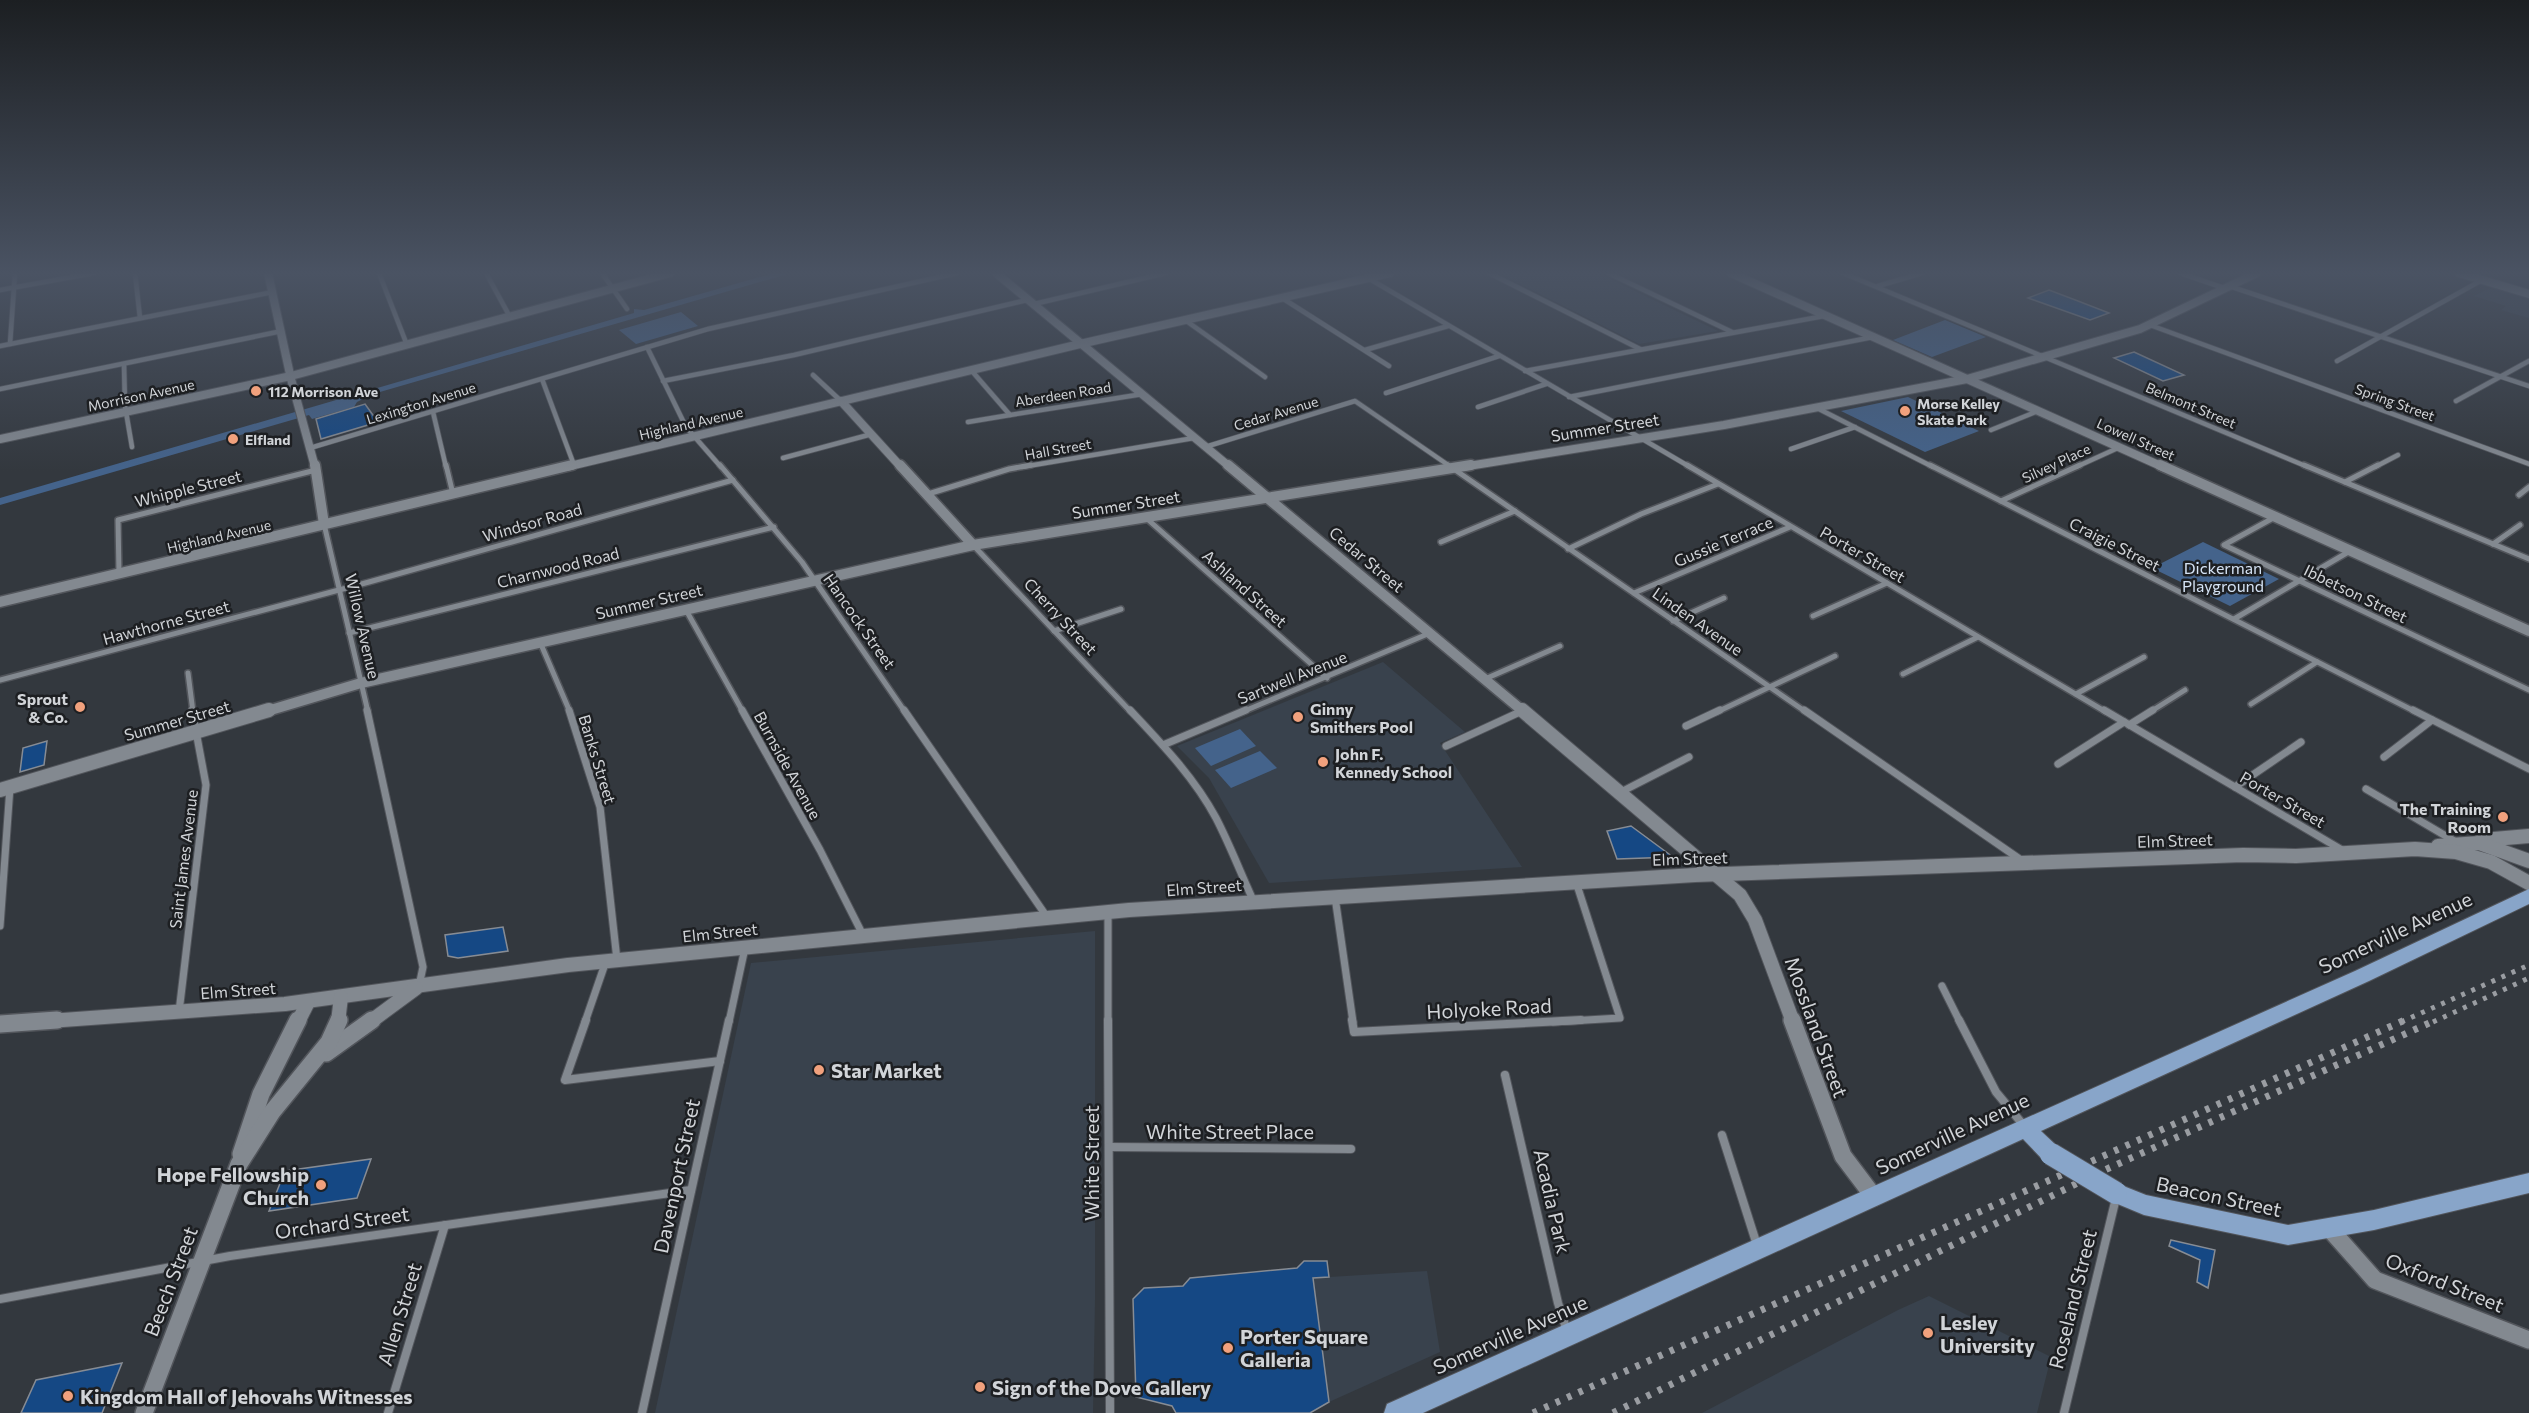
<svg xmlns="http://www.w3.org/2000/svg" width="2529" height="1413" viewBox="0 0 2529 1413" font-family="Commissioner,sans-serif">
<rect width="100%" height="100%" fill="#33383e"/>
<!-- built -->
<g fill="#39424d">
<path d="M 1498,273 L 1597,273 L 1718,331 L 1639,344 Z"/>
<path d="M 2494,286 L 2529,297 L 2529,318 L 2501,310 L 2506,306 L 2474,296 Z"/>
<path d="M 1383,662 L 1465,732 L 1440,743 L 1522,867 L 1269,883 L 1209,778 L 1177,746 Z"/>
<path d="M 1095,931 L 1095,1299 L 1093,1413 L 655,1413 L 751,963 Z"/>
<path d="M 1427,1271 L 1440,1352 L 1329,1402 L 1313,1278 Z"/>
<path d="M 1929,1296 L 2051,1357 L 2037,1413 L 1702,1413 L 1898,1310 Z"/>
</g>
<!-- green -->
<g fill="#44638b">
<path d="M 774,273 L 791,273 L 373,394 L 357,402 L 354,407 L 312,419 L 309,415 L 0,505 L 0,498 L 634,313 L 634,309 L 644,310 Z"/>
<path d="M 681,312 L 698,326 L 636,344 L 619,330 Z"/>
<path d="M 1945,320 L 1986,337 L 1932,357 L 1893,340 Z"/>
<path d="M 1908,397 L 1979,431 L 1925,452 L 1841,411 Z"/>
<path d="M 2203,542 L 2279,579 L 2230,606 L 2152,568 Z"/>
<path d="M 1240,729 L 1256,746 L 1211,766 L 1195,748 Z"/>
<path d="M 1260,751 L 1277,768 L 1231,788 L 1215,770 Z"/>
</g>
<!-- building -->
<g fill="#154884" stroke="#878c94" stroke-width="1.5">
<path d="M 2049,290 L 2078,301 L 2109,313 L 2090,320 L 2028,298 Z"/>
<path d="M 2134,352 L 2184,375 L 2163,381 L 2114,358 Z"/>
<path d="M 365,404 L 378,422 L 321,439 L 316,419 Z"/>
<path d="M 47,741 L 44,765 L 20,772 L 23,748 Z"/>
<path d="M 1631,826 L 1673,857 L 1617,859 L 1607,831 Z"/>
<path d="M 503,927 L 508,951 L 458,958 L 448,956 L 445,935 Z"/>
<path d="M 371,1159 L 357,1198 L 269,1211 L 285,1171 Z"/>
<path d="M 2171,1240 L 2215,1250 L 2208,1288 L 2197,1282 L 2200,1260 L 2169,1246 Z"/>
<path d="M 1304,1261 L 1327,1261 L 1329,1277 L 1313,1278 L 1329,1402 L 1310,1413 L 1176,1413 L 1172,1406 L 1136,1397 L 1133,1299 L 1144,1288 L 1183,1286 L 1190,1278 L 1297,1268 Z"/>
<path d="M 122,1363 L 102,1413 L 21,1413 L 36,1380 Z"/>
</g>
<g fill="none" stroke-linecap="round" stroke-linejoin="round">
<!-- street-far3 casing -->
<g stroke="#52555b" stroke-width="6">
<g id="street-far3">
<path d="M 135,273 L 140,318"/>
<path d="M 379,273 L 407,345"/>
<path d="M 486,273 L 510,317"/>
<path d="M 602,273 L 627,309"/>
<path d="M 1489,273 L 1640,349"/>
<path d="M 1608,273 L 1732,332"/>
<path d="M 1843,273 L 2308,467"/>
<path d="M 2180,273 L 2224,288"/>
<path d="M 1368,278 L 1690,467"/>
<path d="M 1878,286 L 1922,273"/>
<path d="M 2229,286 L 2529,386"/>
<path d="M 0,290 L 94,273"/>
<path d="M 1282,298 L 1389,366"/>
<path d="M 1034,304 L 1166,273"/>
<path d="M 1185,320 L 1265,377"/>
<path d="M 2150,325 L 2529,464"/>
<path d="M 10,344 L 15,273"/>
<path d="M 0,346 L 273,292"/>
<path d="M 647,347 L 686,427 L 721,467"/>
<path d="M 1365,350 L 1448,326"/>
<path d="M 2337,361 L 2482,280"/>
<path d="M 124,364 L 125,406 L 132,447"/>
<path d="M 971,370 L 1010,415 L 1143,394"/>
<path d="M 1525,371 L 1824,316"/>
<path d="M 813,375 L 841,401"/>
<path d="M 542,379 L 574,465"/>
<path d="M 663,381 L 794,355 L 1027,300"/>
<path d="M 0,389 L 282,331"/>
<path d="M 1386,393 L 1499,356"/>
<path d="M 1569,397 L 1873,337"/>
<path d="M 2456,401 L 2529,361"/>
<path d="M 1478,407 L 1546,384"/>
<path d="M 1817,408 L 1933,467"/>
<path d="M 433,412 L 446,467"/>
<path d="M 968,422 L 1010,415"/>
<path d="M 1991,430 L 2038,411"/>
<path d="M 1205,447 L 1355,401 L 1451,467"/>
<path d="M 310,448 L 708,329 L 957,273"/>
<path d="M 1791,449 L 1855,427"/>
<path d="M 783,458 L 872,434"/>
<path d="M 1022,467 L 1194,438"/>
<path d="M 2076,467 L 2120,447"/>
<path d="M 2375,467 L 2398,455"/>
</g>
</g>
<!-- street-far2 casing -->
<g stroke="#52555b" stroke-width="8">
<g id="street-far2">
<path d="M 446,465 L 453,494"/>
<path d="M 720,465 L 802,562 L 905,712"/>
<path d="M 1448,465 L 1806,712"/>
<path d="M 1687,465 L 2106,712"/>
<path d="M 1930,465 L 2416,712"/>
<path d="M 2304,465 L 2529,559"/>
<path d="M 2345,482 L 2378,465"/>
<path d="M 928,494 L 1009,469 L 1031,465"/>
<path d="M 2519,495 L 2529,487"/>
<path d="M 2001,501 L 2080,465"/>
<path d="M 1145,517 L 1327,678"/>
<path d="M 2275,517 L 2224,545 L 2529,690"/>
<path d="M 324,524 L 368,712"/>
<path d="M 1441,542 L 1515,511"/>
<path d="M 2493,544 L 2520,525"/>
<path d="M 973,545 L 1131,712"/>
<path d="M 1568,549 L 1641,514 L 1718,484"/>
<path d="M 119,573 L 118,520 L 316,470"/>
<path d="M 1634,593 L 1790,527"/>
<path d="M 686,610 L 743,712"/>
<path d="M 1813,616 L 1887,583"/>
<path d="M 2234,619 L 2350,551"/>
<path d="M 1673,621 L 1724,598"/>
<path d="M 1054,631 L 1121,609"/>
<path d="M 349,633 L 774,527"/>
<path d="M 540,642 L 570,712"/>
<path d="M 188,673 L 193,712"/>
<path d="M 1903,674 L 1978,637"/>
<path d="M 1485,679 L 1560,646"/>
<path d="M 0,680 L 369,582 L 733,480"/>
<path d="M 2076,694 L 2144,657"/>
<path d="M 2251,704 L 2317,662"/>
<path d="M 1242,712 L 1430,633"/>
<path d="M 1717,712 L 1835,656"/>
<path d="M 2150,712 L 2185,690"/>
</g>
</g>
<!-- street-far1 casing -->
<g stroke="#52555b" stroke-width="9">
<g id="street-far1">
<path d="M 367,710 L 423,967 L 419,986"/>
<path d="M 569,710 L 600,807 L 617,960"/>
<path d="M 742,710 L 820,850 L 863,935"/>
<path d="M 904,710 L 1047,917"/>
<path d="M 1130,710 C 1161,743 1194,777 1216,818 C 1230,845 1241,874 1254,902"/>
<path d="M 1804,710 L 2021,860"/>
<path d="M 2104,710 L 2342,850"/>
<path d="M 2413,710 L 2529,769"/>
<path d="M 2129,725 L 2153,710"/>
<path d="M 1686,726 L 1720,710"/>
<path d="M 1163,745 L 1246,710"/>
<path d="M 1446,746 L 1522,711"/>
<path d="M 2384,757 L 2432,720"/>
<path d="M 2058,764 L 2124,722"/>
<path d="M 2235,787 L 2301,742"/>
<path d="M 2366,789 L 2456,842"/>
<path d="M 1621,792 L 1689,757"/>
<path d="M 1335,897 L 1353,1022"/>
<path d="M 1108,913 L 1108,1022"/>
<path d="M 0,926 L 10,787"/>
<path d="M 1942,986 L 1960,1022"/>
<path d="M 179,1012 L 206,785 L 192,710"/>
<path d="M 585,1022 L 606,961"/>
<path d="M 729,1022 L 745,948"/>
<path d="M 1553,1022 L 1620,1018 L 1576,882"/>
</g>
</g>
<!-- street casing -->
<g stroke="#52555b" stroke-width="10">
<g id="street">
<path d="M 586,1020 L 565,1080 L 720,1061"/>
<path d="M 1108,1020 L 1110,1413"/>
<path d="M 1352,1020 L 1354,1032 L 1581,1020"/>
<path d="M 1959,1020 L 1996,1092 L 2025,1127"/>
<path d="M 1505,1075 L 1558,1303 L 1567,1331"/>
<path d="M 1722,1135 L 1757,1245"/>
<path d="M 1109,1147 L 1351,1149"/>
<path d="M 0,1299 L 230,1256 L 691,1190"/>
<path d="M 388,1413 L 445,1225"/>
<path d="M 642,1413 L 729,1020"/>
<path d="M 2064,1413 L 2116,1198"/>
</g>
</g>
<!-- secondary-far3 casing -->
<g stroke="#52555b" stroke-width="10">
<g id="secondary-far3">
<path d="M 268,273 L 291,379 L 315,467"/>
<path d="M 996,273 L 1230,467"/>
<path d="M 1731,273 L 2163,467"/>
<path d="M 2459,273 L 2529,294"/>
<path d="M 841,401 L 901,467"/>
<path d="M 0,439 L 291,376 L 670,273"/>
<path d="M 566,467 L 1080,344 L 1390,273"/>
<path d="M 1462,467 L 1724,425 L 1967,379 L 2140,329 L 2257,273"/>
</g>
</g>
<!-- secondary-far2 casing -->
<g stroke="#52555b" stroke-width="13">
<g id="secondary-far2">
<path d="M 315,465 L 324,524"/>
<path d="M 900,465 L 973,545"/>
<path d="M 1228,465 L 1524,712"/>
<path d="M 2160,465 L 2529,631"/>
<path d="M 0,602 L 572,465"/>
<path d="M 264,712 L 361,683 L 973,545 L 1471,465"/>
</g>
</g>
<!-- secondary-far1 casing -->
<g stroke="#52555b" stroke-width="16">
<g id="secondary-far1">
<path d="M 1522,710 L 1740,895 L 1755,920 L 1793,1022"/>
<path d="M 0,790 L 269,710"/>
<path d="M 2482,840 L 2529,836"/>
<path d="M 2438,846 L 2479,843 L 2529,861"/>
<path d="M 35,1022 L 285,1004 L 568,965 L 1129,910 L 1695,875 L 2243,855 L 2296,856 L 2415,849 L 2456,852 L 2491,862 L 2529,883"/>
<path d="M 298,1022 L 308,1002"/>
<path d="M 338,1022 L 341,997"/>
<path d="M 370,1022 L 416,988"/>
</g>
</g>
<!-- secondary casing -->
<g stroke="#52555b" stroke-width="20">
<g id="secondary">
<path d="M 1792,1020 L 1843,1156 L 1874,1197"/>
<path d="M 0,1024 L 57,1020"/>
<path d="M 326,1053 L 372,1020"/>
<path d="M 241,1154 L 261,1094 L 298,1020"/>
<path d="M 2329,1228 L 2375,1280 L 2529,1340"/>
<path d="M 144,1413 L 239,1164 L 272,1112 L 329,1042 L 339,1020"/>
</g>
</g>
<!-- primary casing -->
<g stroke="#52555b" stroke-width="2">
<g id="primary">
<path d="M 2529,889 L 2529,904 L 2369,981 L 2041,1131 L 2058,1147 L 2061,1154 L 2058,1161 L 2051,1163 L 2044,1161 L 2023,1139 L 1423,1413 L 1384,1413 L 1387,1404 L 2355,971 Z"/>
<path d="M 2529,1173 L 2529,1193 L 2374,1230 L 2288,1245 L 2144,1215 L 2108,1200 L 2105,1193 L 2108,1186 L 2116,1183 L 2146,1195 L 2288,1225 L 2374,1210 Z"/>
</g>
</g>
<!-- street-far3 -->
<use href="#street-far3" stroke="#838990" stroke-width="4.5"/>
<!-- street-far2 -->
<use href="#street-far2" stroke="#838990" stroke-width="5"/>
<!-- street-far1 -->
<use href="#street-far1" stroke="#838990" stroke-width="7"/>
<!-- street -->
<use href="#street" stroke="#838990" stroke-width="8"/>
<!-- secondary-far3 -->
<use href="#secondary-far3" stroke="#838990" stroke-width="8"/>
<!-- secondary-far2 -->
<use href="#secondary-far2" stroke="#838990" stroke-width="10"/>
<!-- secondary-far1 -->
<use href="#secondary-far1" stroke="#838990" stroke-width="14"/>
<!-- secondary -->
<use href="#secondary" stroke="#838990" stroke-width="17"/>
<!-- primary -->
<use href="#primary" fill="#88a5c9" fill-rule="evenodd"/>
<!-- rail-far1 -->
<g stroke="#9a9da2" stroke-width="5" stroke-dasharray="4 7" stroke-linecap="butt">
<path d="M 2401,1022 L 2529,965"/>
<path d="M 2433,1022 L 2529,978"/>
</g>
<!-- rail -->
<g stroke="#9a9da2" stroke-width="7" stroke-dasharray="4.5 8" stroke-linecap="butt">
<path d="M 1533,1413 L 2405,1020"/>
<path d="M 1613,1413 L 2098,1173 L 2436,1020"/>
</g>
<!-- primary-bridge casing -->
<g stroke="#52555b" stroke-width="24" stroke-linecap="butt">
<path id="primary-bridge" d="M 2051,1154 L 2116,1193"/>
</g>
<!-- primary-bridge -->
<use href="#primary-bridge" stroke="#88a5c9" stroke-width="22"/>
</g>
<!-- sky -->
<linearGradient id="sky" x2="0" y2="1"><stop stop-color="#1c1f22"/><stop offset="0.58" stop-color="#4a5363"/><stop offset="1" stop-color="#4a5363" stop-opacity="0"/></linearGradient>
<rect width="2529" height="471" fill="url(#sky)"/>
<!-- markers -->
<g fill="#f1a17d" stroke="#1d1f22" stroke-width="2">
<circle cx="256" cy="391" r="6"/>
<circle cx="1905" cy="411" r="6"/>
<circle cx="233" cy="439" r="6"/>
<circle cx="80" cy="707" r="6"/>
<circle cx="1298" cy="717" r="6"/>
<circle cx="1323" cy="762" r="6"/>
<circle cx="2503" cy="817" r="6"/>
<circle cx="819" cy="1070" r="6"/>
<circle cx="321" cy="1185" r="6"/>
<circle cx="1928" cy="1333" r="6"/>
<circle cx="1228" cy="1348" r="6"/>
<circle cx="980" cy="1387" r="6"/>
<circle cx="68" cy="1396" r="6"/>
</g>
<g text-anchor="middle" dominant-baseline="central" stroke-width="5" stroke-linejoin="round" paint-order="stroke">
<!-- far-poi labels -->
<g font-size="14" font-weight="bold" fill="#d1d4d8" stroke="#1d1f22" text-anchor="start">
<text x="268" y="391">112 Morrison Ave</text>
<text x="1917" y="403">Morse Kelley<tspan x="1917" dy="16">Skate Park</tspan></text>
<text x="245" y="439">Elfland</text>
</g>
<!-- far-street labels -->
<g font-size="14" fill="#d1d4d8" stroke="#1d1f22">
<text transform="translate(1063 394) rotate(-9)">Aberdeen Road</text>
<text transform="translate(141 395) rotate(-12)">Morrison Avenue</text>
<text transform="translate(2395 402) rotate(20)">Spring Street</text>
<text transform="translate(421 403) rotate(-17)">Lexington Avenue</text>
<text transform="translate(2191 405) rotate(23)">Belmont Street</text>
<text transform="translate(1276 413) rotate(-17)">Cedar Avenue</text>
<text transform="translate(691 423) rotate(-13)">Highland Avenue</text>
<text transform="translate(2136 439) rotate(24)">Lowell Street</text>
<text transform="translate(1058 449) rotate(-10)">Hall Street</text>
<text transform="translate(2056 463) rotate(-25)">Silvey Place</text>
<text transform="translate(219 536) rotate(-13)">Highland Avenue</text>
</g>
<!-- street labels -->
<g font-size="16" fill="#d1d4d8" stroke="#1d1f22">
<text transform="translate(1605 427) rotate(-9)">Summer Street</text>
<text transform="translate(188 488) rotate(-14)">Whipple Street</text>
<text transform="translate(1126 504) rotate(-9)">Summer Street</text>
<text transform="translate(532 522) rotate(-16)">Windsor Road</text>
<text transform="translate(1723 541) rotate(-23)">Gussie Terrace</text>
<text transform="translate(2115 544) rotate(27)">Craigie Street</text>
<text transform="translate(1863 554) rotate(30)">Porter Street</text>
<text transform="translate(1367 559) rotate(40)">Cedar Street</text>
<text transform="translate(558 567) rotate(-14)">Charnwood Road</text>
<text transform="translate(1245 588) rotate(42)">Ashland Street</text>
<text transform="translate(2356 593) rotate(26)">Ibbetson Street</text>
<text transform="translate(649 601) rotate(-13)">Summer Street</text>
<text transform="translate(1061 616) rotate(47)">Cherry Street</text>
<text transform="translate(860 621) rotate(55)">Hancock Street</text>
<text transform="translate(1698 621) rotate(35)">Linden Avenue</text>
<text transform="translate(166 622) rotate(-15)">Hawthorne Street</text>
<text transform="translate(363 626) rotate(77)">Willow Avenue</text>
<text transform="translate(1292 677) rotate(-22)">Sartwell Avenue</text>
<text transform="translate(177 720) rotate(-16)">Summer Street</text>
<text transform="translate(598 759) rotate(73)">Banks Street</text>
<text transform="translate(788 765) rotate(61)">Burnside Avenue</text>
<text transform="translate(2283 799) rotate(30)">Porter Street</text>
<text transform="translate(2175 840) rotate(-2)">Elm Street</text>
<text transform="translate(1690 858) rotate(-2)">Elm Street</text>
<text transform="translate(183 859) rotate(-83)">Saint James Avenue</text>
<text transform="translate(1204 887) rotate(-4)">Elm Street</text>
<text transform="translate(720 932) rotate(-6)">Elm Street</text>
<text transform="translate(238 990) rotate(-4)">Elm Street</text>
</g>
<!-- park labels -->
<g font-size="16" fill="#d5e3f5" stroke="#1d1f22">
<text x="2223" y="567">Dickerman<tspan x="2223" dy="18">Playground</tspan></text>
</g>
<!-- poi labels -->
<g font-size="16" font-weight="bold" fill="#d1d4d8" stroke="#1d1f22" text-anchor="end">
<text x="68" y="698">Sprout<tspan x="68" dy="18">&amp; Co.</tspan></text>
<text x="1310" y="708" text-anchor="start">Ginny<tspan x="1310" dy="18">Smithers Pool</tspan></text>
<text x="1335" y="753" text-anchor="start">John F.<tspan x="1335" dy="18">Kennedy School</tspan></text>
<text x="2491" y="808">The Training<tspan x="2491" dy="18">Room</tspan></text>
</g>
<!-- near-street labels -->
<g font-size="20" fill="#d1d4d8" stroke="#1d1f22">
<text transform="translate(2395 932) rotate(-25)">Somerville Avenue</text>
<text transform="translate(1489 1008) rotate(-3)">Holyoke Road</text>
<text transform="translate(1817 1027) rotate(70)">Mossland Street</text>
<text x="1230" y="1131">White Street Place</text>
<text transform="translate(1952 1133) rotate(-25)">Somerville Avenue</text>
<text transform="translate(1091 1163) rotate(-90)">White Street</text>
<text transform="translate(676 1176) rotate(-78)">Davenport Street</text>
<text transform="translate(2219 1196) rotate(12)">Beacon Street</text>
<text transform="translate(1553 1201) rotate(77)">Acadia Park</text>
<text transform="translate(342 1222) rotate(-8)">Orchard Street</text>
<text transform="translate(170 1281) rotate(-69)">Beech Street</text>
<text transform="translate(2445 1282) rotate(22)">Oxford Street</text>
<text transform="translate(2072 1299) rotate(-76)">Roseland Street</text>
<text transform="translate(399 1314) rotate(-73)">Allen Street</text>
<text transform="translate(1510 1334) rotate(-24)">Somerville Avenue</text>
</g>
<!-- near-poi labels -->
<g font-size="20" font-weight="bold" fill="#d1d4d8" stroke="#1d1f22" text-anchor="start">
<text x="831" y="1070">Star Market</text>
<text x="309" y="1174" text-anchor="end">Hope Fellowship<tspan x="309" dy="23">Church</tspan></text>
<text x="1940" y="1322">Lesley<tspan x="1940" dy="23">University</tspan></text>
<text x="1240" y="1336">Porter Square<tspan x="1240" dy="23">Galleria</tspan></text>
<text x="992" y="1387">Sign of the Dove Gallery</text>
<text x="80" y="1396">Kingdom Hall of Jehovahs Witnesses</text>
</g>
</g>
</svg>
